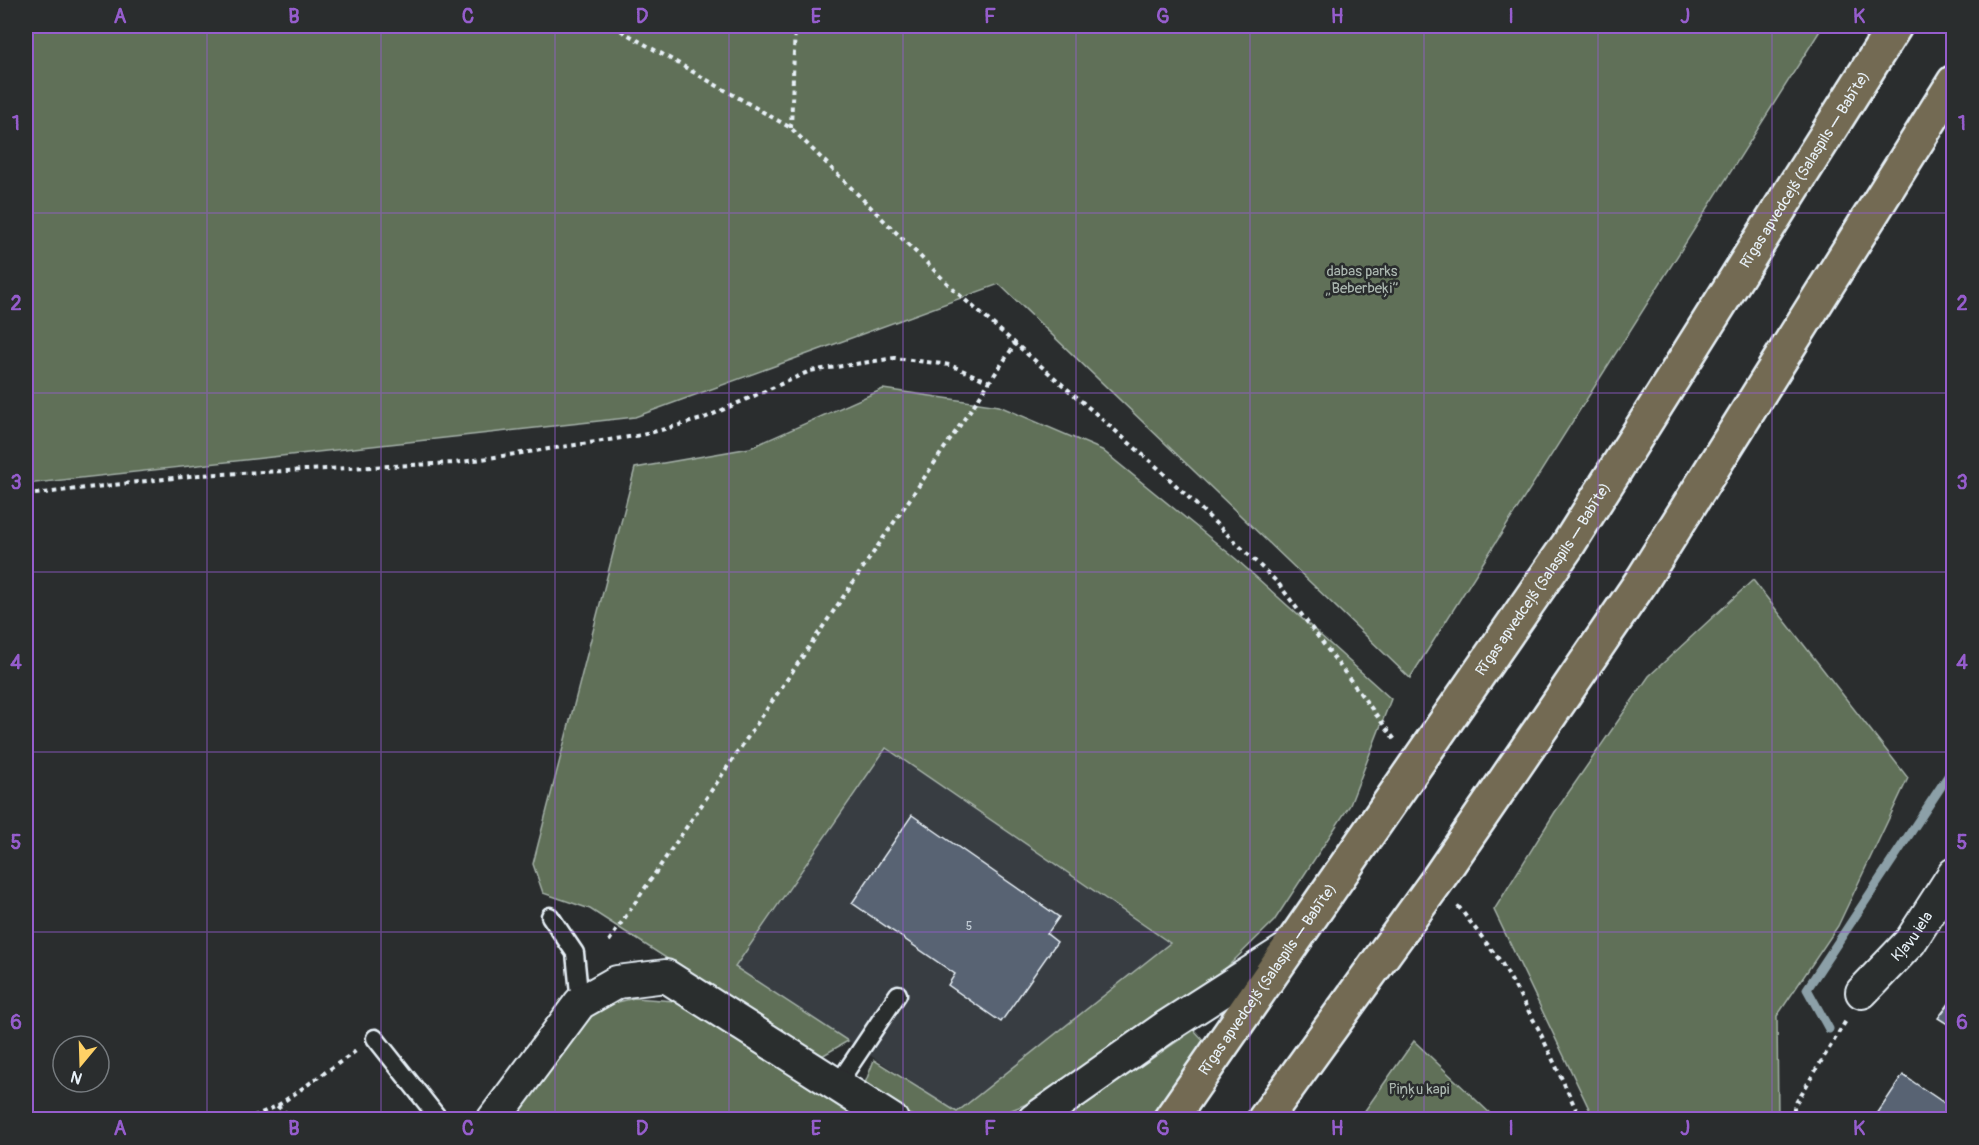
<svg xmlns="http://www.w3.org/2000/svg" width="1979" height="1145" viewBox="0 0 1979 1145" font-family="Pangolin,sans-serif">
<rect width="100%" height="100%" fill="#2a2d2e"/>
<filter id="ink" filterUnits="userSpaceOnUse"><feTurbulence type="fractalNoise" baseFrequency=".0167" numOctaves="2"/><feDisplacementMap in="SourceGraphic" scale="12" xChannelSelector="R" yChannelSelector="G"/><feConvolveMatrix kernelMatrix="1 2 1 2 8 2 1 2 1" color-interpolation-filters="sRGB"/></filter>
<g filter="url(#ink)">
<!-- built -->
<path fill="#383d43" d="M 885,748 L 1170,943 L 957,1112 L 735,967 Z"/>
<!-- green -->
<g fill="#607058" stroke="#a4b0a8" stroke-width="1.5">
<path d="M 26,26 L 1823,26 L 1410,678 L 999,284 L 635,417 L 26,484 Z"/>
<path d="M 883,389 L 999,406 L 1102,450 L 1236,559 L 1391,699 L 1350,805 L 1274,921 L 1218,976 L 1024,1105 L 989,1119 L 926,1119 L 908,1114 L 864,1086 L 874,1060 L 957,1112 L 1170,943 L 886,748 L 735,967 L 848,1041 L 820,1057 L 590,909 L 543,893 L 533,864 L 635,468 L 750,448 Z"/>
<path d="M 1753,580 L 1908,778 L 1838,926 L 1777,1016 L 1778,1119 L 1594,1119 L 1494,910 L 1555,812 L 1649,676 Z"/>
<path d="M 634,998 L 675,1001 L 858,1119 L 508,1120 L 577,1024 L 602,1006 Z"/>
<path d="M 1194,1030 L 1207,1044 L 1154,1119 L 1062,1120 Z"/>
<path d="M 1414,1041 L 1496,1119 L 1359,1119 Z"/>
</g>
<g fill="none" stroke-linecap="round" stroke-linejoin="round">
<!-- stream -->
<path stroke="#8ca0a8" stroke-width="9" d="M 1829,1029 L 1807,989 L 1954,767"/>
</g>
<!-- building -->
<g fill="#586373" stroke="#e8f1f8" stroke-width="1.5">
<path d="M 912,815 L 1059,917 L 1047,934 L 1057,942 L 1001,1022 L 948,985 L 955,974 L 852,903 Z"/>
<path d="M 1954,997 L 1954,1028 L 1938,1018 Z"/>
<path d="M 1903,1075 L 1950,1107 L 1942,1120 L 1873,1120 Z"/>
</g>
<g fill="none" stroke-linecap="round" stroke-linejoin="round">
<!-- lane casing -->
<g stroke="#e8f1f8" stroke-width="21">
<g id="lane">
<path d="M 550,916 L 575,953 L 580,1003"/>
<path d="M 375,1038 L 440,1120"/>
<path d="M 837,1085 L 898,994"/>
</g>
</g>
<!-- street casing -->
<g stroke="#e8f1f8" stroke-width="36">
<g id="street">
<path id="s1" d="M 1862,992 L 1910,942 L 1954,874"/>
<path d="M 493,1120 L 580,1003 L 617,982 L 666,976 L 892,1120"/>
<path d="M 1034,1120 L 1166,1027 L 1286,950"/>
</g>
</g>
<!-- highway casing -->
<g stroke="#e8f1f8" stroke-width="38">
<g id="highway">
<path id="s2" d="M 1170,1120 L 1568,545 L 1895,26"/>
<path d="M 1264,1120 L 1438,879 L 1643,579 L 1954,82"/>
</g>
</g>
<!-- path -->
<g stroke="#e8f1f8" stroke-width="4" stroke-dasharray="4.5 4.5" stroke-linecap="butt">
<path d="M 613,26 L 791,128 L 955,291 L 1158,468 L 1278,583 L 1395,740"/>
<path d="M 791,128 L 795,26"/>
<path d="M 26,495 L 199,475 L 455,463 L 642,435 L 702,419 L 810,371 L 895,358 L 950,365 L 990,382"/>
<path d="M 1458,906 L 1501,962 L 1538,1028 L 1581,1120"/>
<path d="M 609,941 L 1016,343"/>
<path d="M 277,1106 L 296,1120"/>
<path d="M 245,1120 L 277,1106 L 356,1051"/>
<path d="M 1794,1120 L 1794,1106 L 1847,1019"/>
</g>
<!-- lane -->
<use href="#lane" stroke="#2a2d2e" stroke-width="16"/>
<!-- street -->
<use href="#street" stroke="#2a2d2e" stroke-width="32"/>
<!-- highway -->
<use href="#highway" stroke="#736b52" stroke-width="33"/>
</g>
</g>
<!-- grid -->
<path fill="none" stroke="#965dcd" stroke-width="1.5" stroke-opacity="0.55" d="M 207,26 L 207,1120M 381,26 L 381,1120M 555,26 L 555,1120M 729,26 L 729,1120M 903,26 L 903,1120M 1076,26 L 1076,1120M 1250,26 L 1250,1120M 1424,26 L 1424,1120M 1598,26 L 1598,1120M 1772,26 L 1772,1120M 26,213 L 1954,213M 26,393 L 1954,393M 26,572 L 1954,572M 26,752 L 1954,752M 26,932 L 1954,932"/>
<g text-anchor="middle" dominant-baseline="central" stroke-width="5" stroke-linejoin="round" paint-order="stroke">
<!-- number labels -->
<g font-size="12" fill="#c4ced7">
<text x="969" y="926">5</text>
</g>
<!-- street labels -->
<g font-size="15" fill="#e8f1f8" stroke="#2a2d2e">
<text stroke="none"><textPath href="#s2" startOffset="1143">Rīgas apvedceļš (Salaspils — Babīte)</textPath></text>
<text stroke="none"><textPath href="#s2" startOffset="657">Rīgas apvedceļš (Salaspils — Babīte)</textPath></text>
<text stroke="none"><textPath href="#s1" startOffset="75">Kļavu iela</textPath></text>
<text stroke="none"><textPath href="#s2" startOffset="171">Rīgas apvedceļš (Salaspils — Babīte)</textPath></text>
</g>
<!-- park labels -->
<g font-size="15" fill="#abb7b0" stroke="#2a2d2e">
<text x="1362" y="271">dabas parks<tspan x="1362" dy="17">„Beberbeķi”</tspan></text>
<text x="1419" y="1089">Piņķu kapi</text>
</g>
</g>
<!-- margin -->
<rect width="1979" height="1145" fill="none" stroke="#2a2d2e" stroke-width="66"/>
<!-- north arrow -->
<g transform="translate(81 1064) rotate(199)"><circle r="28" fill="#2a2d2e" stroke="#767b7f" stroke-width="1.5"/>
<path d="M0-4.5L10 22L0 15L-10 22Z" fill="#ffd166"/>
<text y="-9" font-size="16" font-weight="bold" text-anchor="middle" fill="#e8f1f8">N</text>
</g>
<rect x="33" y="33" width="1913" height="1079" fill="none" stroke="#965dcd" stroke-width="2"/>
<g font-size="20" text-anchor="middle" font-weight="bold" fill="#965dcd">
<text x="120" y="23">A</text>
<text x="294" y="23">B</text>
<text x="468" y="23">C</text>
<text x="642" y="23">D</text>
<text x="816" y="23">E</text>
<text x="990" y="23">F</text>
<text x="1163" y="23">G</text>
<text x="1337" y="23">H</text>
<text x="1511" y="23">I</text>
<text x="1685" y="23">J</text>
<text x="1859" y="23">K</text>
<text x="16" y="130">1</text>
<text x="1962" y="130">1</text>
<text x="16" y="310">2</text>
<text x="1962" y="310">2</text>
<text x="16" y="489">3</text>
<text x="1962" y="489">3</text>
<text x="16" y="669">4</text>
<text x="1962" y="669">4</text>
<text x="16" y="849">5</text>
<text x="1962" y="849">5</text>
<text x="16" y="1029">6</text>
<text x="1962" y="1029">6</text>
<text x="120" y="1135">A</text>
<text x="294" y="1135">B</text>
<text x="468" y="1135">C</text>
<text x="642" y="1135">D</text>
<text x="816" y="1135">E</text>
<text x="990" y="1135">F</text>
<text x="1163" y="1135">G</text>
<text x="1337" y="1135">H</text>
<text x="1511" y="1135">I</text>
<text x="1685" y="1135">J</text>
<text x="1859" y="1135">K</text>
</g>
</svg>
